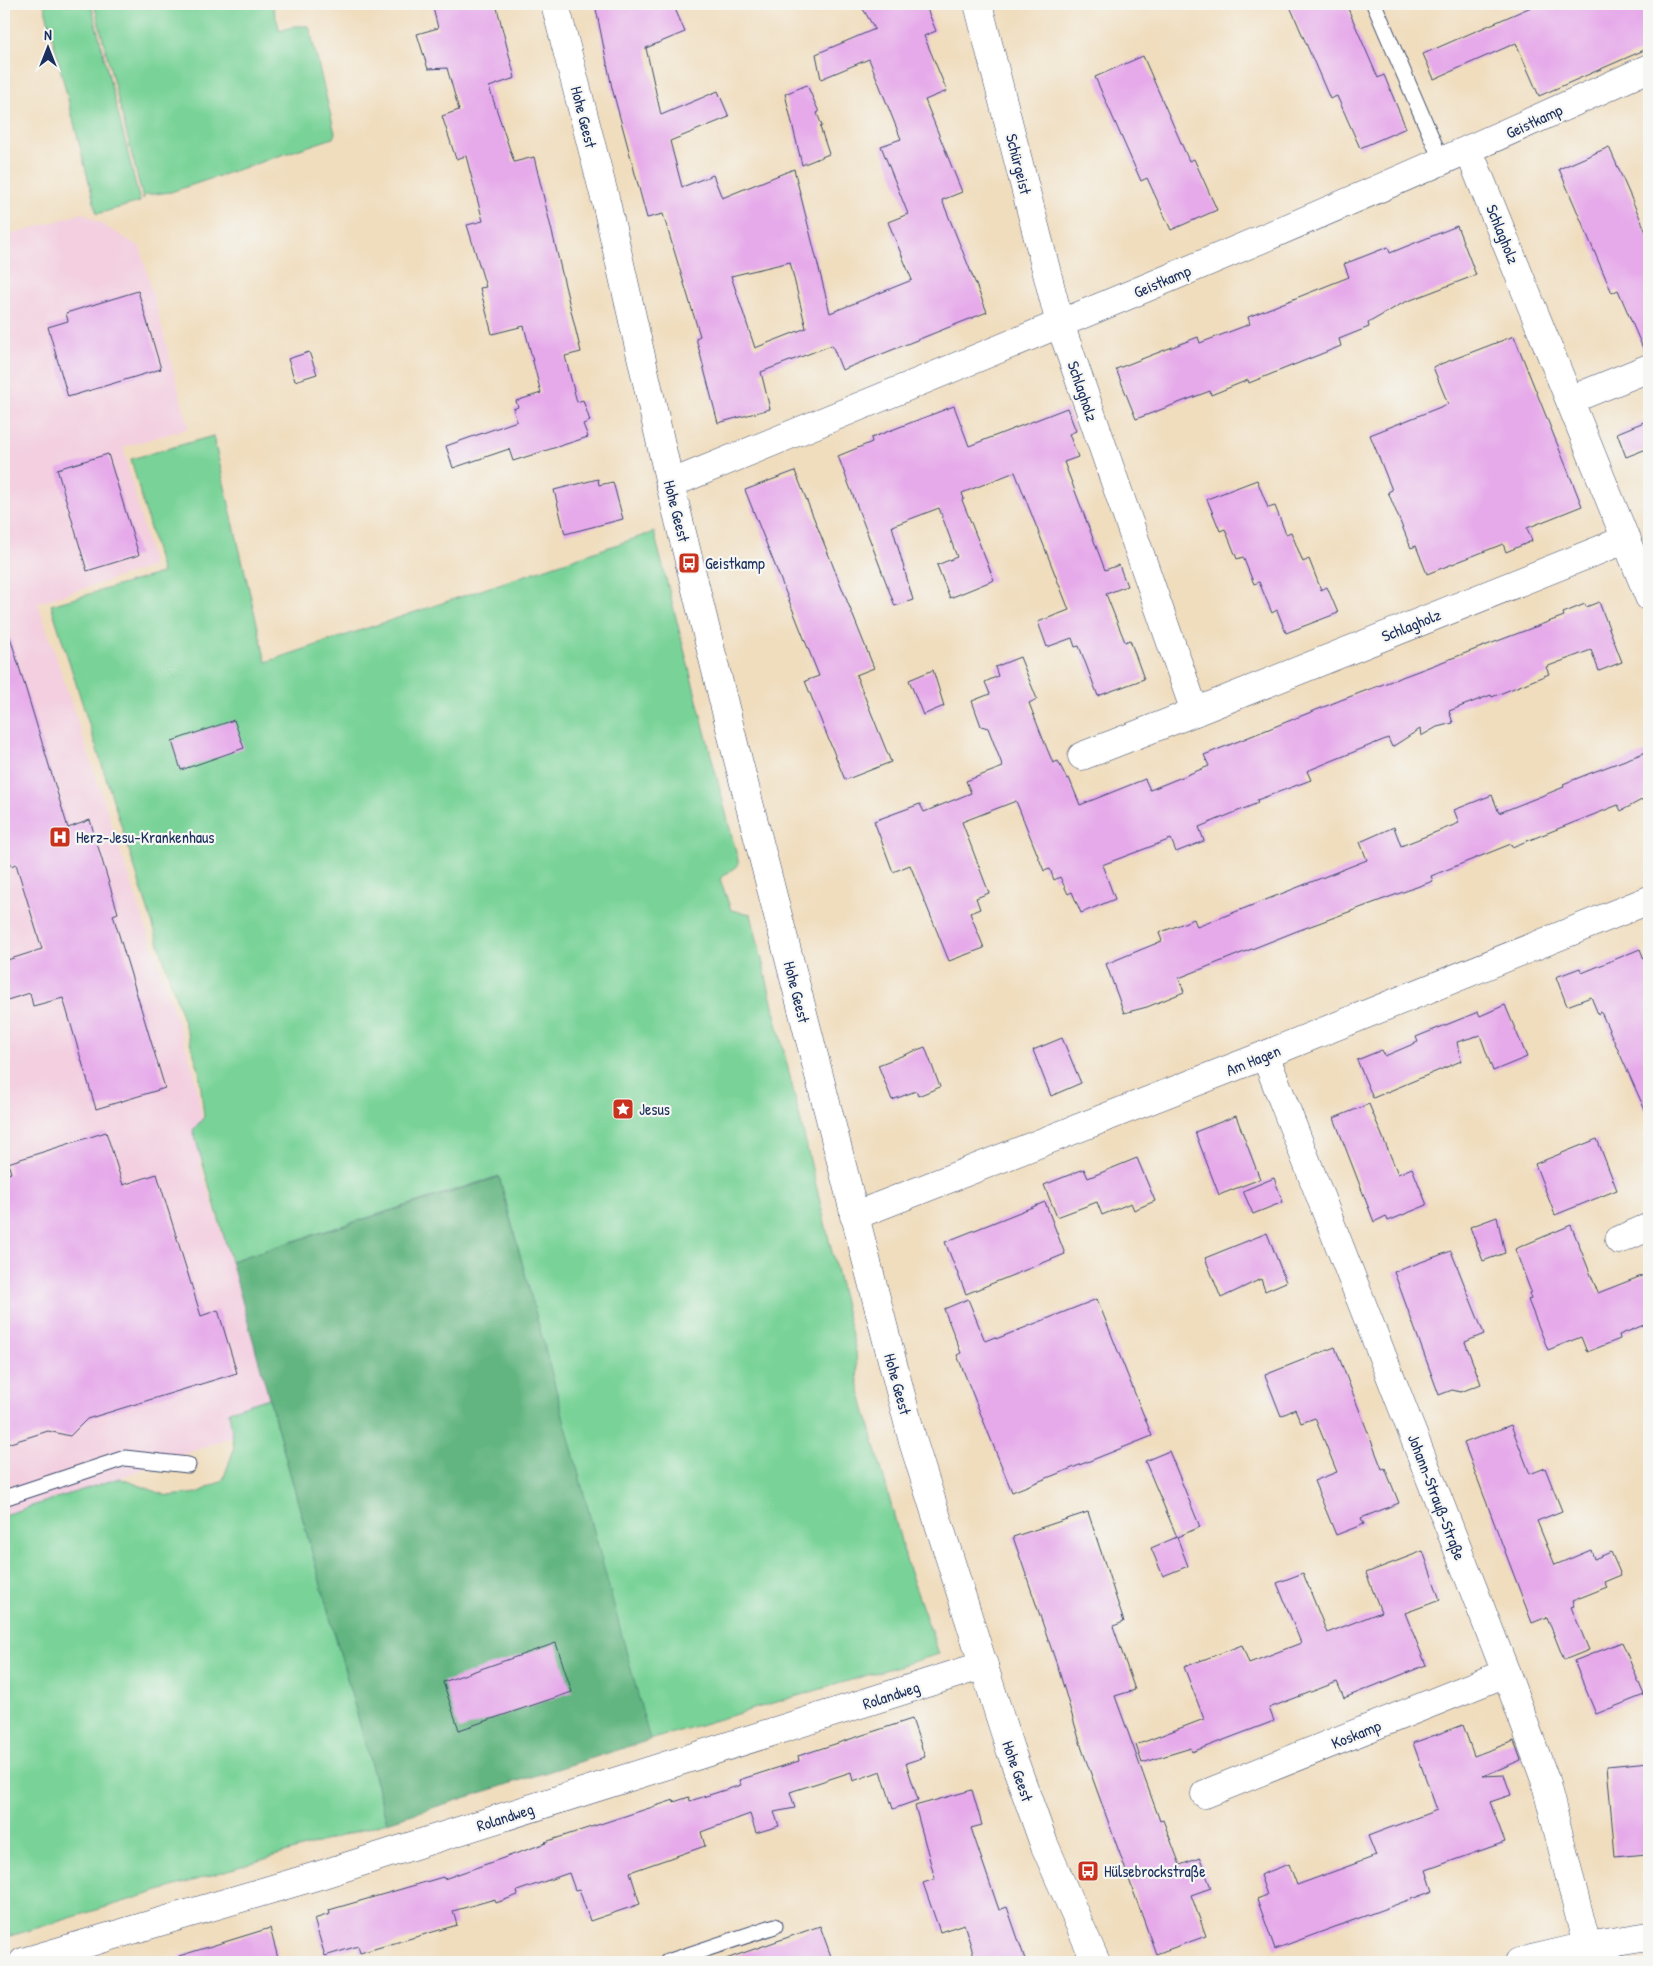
<svg xmlns="http://www.w3.org/2000/svg" width="1653" height="1966" viewBox="0 0 1653 1966" font-family="'Patrick Hand',sans-serif">
<rect width="100%" height="100%" fill="#f6f6f2"/>
<filter id="ink" filterUnits="userSpaceOnUse"><feTurbulence type="fractalNoise" baseFrequency=".02" numOctaves="2"/><feDisplacementMap in="SourceGraphic" scale="10" xChannelSelector="R" yChannelSelector="G"/><feConvolveMatrix kernelMatrix="1 2 1 2 8 2 1 2 1" color-interpolation-filters="sRGB"/></filter>
<filter id="wash" filterUnits="userSpaceOnUse"><feTurbulence type="fractalNoise" baseFrequency=".0096" numOctaves="4" result="noise"/><feDisplacementMap in="SourceGraphic" scale="20" xChannelSelector="R" yChannelSelector="G"/><feGaussianBlur stdDeviation="1.12" result="paint"/><feColorMatrix in="noise" values="0 0 0 0 0 0 0 0 0 0 0 0 0 0 0 0 0 1.4 0 .05"/><feComposite in="paint" operator="in"/></filter>
<g filter="url(#wash)">
<rect width="100%" height="100%" fill="#f0ddbe"/>
<!-- built -->
<path fill="#f3cfe0" d="M 83,213 L 140,247 L 189,428 L 123,447 L 153,566 L 38,603 L 194,1071 L 209,1158 L 199,1161 L 281,1419 L 119,1478 L 4,1515 L 4,237 Z"/>
<!-- green -->
<g fill="#79d398" stroke="#4a817b">
<path d="M 44,4 L 91,4 L 140,202 L 97,214 Z"/>
<path d="M 94,4 L 272,4 L 280,31 L 295,26 L 309,26 L 335,133 L 333,138 L 171,192 L 145,195 L 143,199 Z"/>
<path d="M 213,436 L 266,662 L 654,532 L 739,864 L 720,879 L 731,910 L 751,914 L 856,1352 L 858,1383 L 908,1567 L 939,1654 L 649,1740 L 499,1176 L 231,1261 L 193,1130 L 204,1117 L 199,1070 L 51,605 L 162,573 L 131,459 Z"/>
<path d="M 269,1398 L 387,1822 L 4,1938 L 4,1515 L 119,1478 L 168,1496 L 198,1493 L 223,1480 L 234,1449 L 229,1411 Z"/>
</g>
<!-- forest -->
<path fill="#62b580" stroke="#3e726f" d="M 499,1177 L 650,1740 L 387,1822 L 231,1261 Z"/>
<g id="blocks">
<!-- building -->
<g fill="#e6aaea" fill-rule="evenodd">
<path d="M 432,4 L 496,4 L 515,78 L 489,87 L 514,162 L 534,157 L 581,352 L 565,356 L 577,402 L 583,400 L 590,421 L 583,424 L 588,437 L 513,461 L 509,449 L 453,468 L 446,446 L 517,421 L 513,409 L 518,407 L 516,401 L 541,393 L 524,326 L 492,334 L 480,288 L 486,287 L 467,225 L 483,221 L 466,156 L 456,159 L 442,116 L 459,110 L 447,68 L 428,69 L 417,34 L 438,28 Z"/>
<path d="M 595,4 L 673,4 L 685,32 L 646,48 L 661,115 L 718,91 L 729,117 L 670,141 L 682,187 L 713,175 L 722,198 L 794,169 L 830,313 L 912,280 L 888,222 L 908,214 L 881,146 L 901,139 L 869,59 L 821,79 L 816,54 L 875,29 L 860,4 L 925,4 L 936,31 L 924,36 L 947,91 L 925,100 L 962,192 L 942,200 L 987,312 L 842,370 L 832,345 L 761,372 L 770,409 L 718,423 L 696,338 L 700,336 L 663,214 L 647,218 L 612,88 ZM 790,262 L 806,328 L 755,348 L 731,276 Z"/>
<path d="M 1289,4 L 1346,4 L 1378,78 L 1384,75 L 1406,128 L 1360,148 L 1337,96 L 1330,99 Z"/>
<path d="M 1538,4 L 1649,4 L 1649,48 L 1539,96 L 1516,43 L 1434,79 L 1423,54 Z"/>
<path d="M 1143,56 L 1189,161 L 1194,159 L 1217,210 L 1171,230 L 1147,178 L 1141,181 L 1095,77 Z"/>
<path d="M 807,85 L 819,112 L 817,113 L 822,126 L 820,127 L 829,154 L 802,165 L 785,94 Z"/>
<path d="M 1609,147 L 1649,239 L 1649,353 L 1645,353 L 1618,290 L 1612,293 L 1559,169 Z"/>
<path d="M 1457,226 L 1476,275 L 1403,303 L 1368,323 L 1369,327 L 1339,339 L 1341,346 L 1249,383 L 1248,380 L 1211,395 L 1210,391 L 1136,419 L 1116,369 L 1198,337 L 1200,343 L 1250,324 L 1248,317 L 1349,277 L 1344,264 L 1388,247 L 1390,253 Z"/>
<path d="M 138,291 L 161,369 L 68,397 L 48,327 L 68,321 L 66,313 Z"/>
<path d="M 1514,336 L 1582,506 L 1527,528 L 1532,541 L 1506,552 L 1503,544 L 1427,574 L 1416,546 L 1411,548 L 1388,492 L 1392,490 L 1370,435 L 1448,404 L 1433,367 Z"/>
<path d="M 309,352 L 317,374 L 295,381 L 288,359 Z"/>
<path d="M 954,406 L 969,446 L 1067,408 L 1076,431 L 1069,434 L 1078,457 L 1064,462 L 1105,570 L 1119,565 L 1127,586 L 1106,594 L 1125,642 L 1130,640 L 1144,679 L 1098,696 L 1079,646 L 1075,647 L 1072,638 L 1047,647 L 1038,622 L 1069,610 L 1015,472 L 962,493 L 964,499 L 962,500 L 994,580 L 950,598 L 937,565 L 957,557 L 939,508 L 892,526 L 913,600 L 895,606 L 838,456 L 872,442 L 871,438 Z"/>
<path d="M 1649,420 L 1649,448 L 1626,457 L 1617,433 Z"/>
<path d="M 108,454 L 139,555 L 87,571 L 57,469 Z"/>
<path d="M 795,471 L 874,668 L 856,675 L 891,762 L 845,780 L 805,681 L 819,676 L 745,490 Z"/>
<path d="M 598,479 L 599,485 L 613,482 L 623,519 L 565,534 L 554,490 Z"/>
<path d="M 1257,480 L 1268,508 L 1275,506 L 1286,534 L 1291,532 L 1303,562 L 1309,559 L 1321,590 L 1327,587 L 1338,613 L 1286,633 L 1277,610 L 1272,613 L 1259,582 L 1254,584 L 1243,557 L 1237,559 L 1225,529 L 1220,531 L 1207,499 Z"/>
<path d="M 1599,602 L 1622,662 L 1599,671 L 1591,650 L 1546,667 L 1549,674 L 1492,697 L 1491,695 L 1449,711 L 1453,723 L 1437,727 L 1421,736 L 1420,729 L 1392,747 L 1388,738 L 1307,771 L 1311,780 L 1257,800 L 1258,803 L 1199,827 L 1204,841 L 1176,852 L 1171,839 L 1102,865 L 1115,899 L 1081,913 L 1072,892 L 1068,894 L 1060,877 L 1054,880 L 1050,869 L 1044,871 L 1016,801 L 962,822 L 989,893 L 976,898 L 980,909 L 970,913 L 984,948 L 949,961 L 910,865 L 893,872 L 874,821 L 920,804 L 924,812 L 971,793 L 966,781 L 1003,767 L 988,728 L 981,726 L 972,701 L 990,694 L 985,682 L 998,676 L 995,667 L 1020,657 L 1037,699 L 1029,703 L 1041,734 L 1053,763 L 1058,761 L 1067,779 L 1069,778 L 1080,805 L 1145,779 L 1150,790 L 1209,766 L 1204,755 L 1341,700 L 1564,616 L 1563,613 L 1585,604 L 1586,607 Z"/>
<path d="M 10,637 L 68,828 L 90,820 L 118,913 L 113,915 L 165,1088 L 96,1109 L 63,998 L 33,1006 L 30,993 L 4,1001 L 4,961 L 42,949 L 16,864 L 11,866 L 4,843 L 4,638 Z"/>
<path d="M 933,670 L 944,706 L 923,715 L 909,680 Z"/>
<path d="M 234,720 L 244,748 L 181,770 L 172,741 Z"/>
<path d="M 1649,751 L 1649,796 L 1621,811 L 1618,805 L 1512,847 L 1511,844 L 1431,876 L 1433,881 L 1297,931 L 1179,978 L 1184,992 L 1147,1007 L 1124,1013 L 1106,964 L 1162,941 L 1159,933 L 1194,919 L 1197,927 L 1367,860 L 1360,842 L 1394,827 L 1401,846 L 1459,823 L 1454,810 L 1492,795 L 1499,813 L 1564,787 L 1563,784 L 1588,774 Z"/>
<path d="M 1640,949 L 1649,972 L 1649,1119 L 1601,1012 L 1598,1014 L 1591,997 L 1567,1006 L 1556,977 L 1580,968 L 1582,973 Z"/>
<path d="M 1505,1005 L 1527,1057 L 1493,1071 L 1480,1035 L 1457,1042 L 1461,1061 L 1373,1098 L 1357,1060 L 1382,1050 L 1385,1056 L 1418,1042 L 1416,1037 L 1478,1012 L 1480,1016 Z"/>
<path d="M 1062,1038 L 1081,1083 L 1051,1096 L 1033,1050 Z"/>
<path d="M 925,1047 L 940,1087 L 918,1096 L 916,1091 L 892,1100 L 878,1065 Z"/>
<path d="M 1369,1104 L 1398,1174 L 1412,1168 L 1427,1205 L 1388,1221 L 1386,1216 L 1374,1222 L 1334,1118 Z"/>
<path d="M 1236,1116 L 1260,1179 L 1219,1195 L 1195,1132 Z"/>
<path d="M 106,1132 L 123,1185 L 157,1174 L 201,1316 L 218,1310 L 237,1373 L 87,1419 L 70,1436 L 48,1431 L 4,1445 L 4,1175 L 11,1173 L 8,1163 Z"/>
<path d="M 1597,1139 L 1617,1190 L 1555,1215 L 1535,1164 Z"/>
<path d="M 1137,1158 L 1155,1201 L 1134,1210 L 1131,1203 L 1102,1215 L 1097,1202 L 1057,1217 L 1044,1185 L 1084,1169 L 1088,1178 Z"/>
<path d="M 1274,1178 L 1283,1202 L 1253,1214 L 1243,1191 Z"/>
<path d="M 1045,1202 L 1065,1254 L 966,1294 L 945,1242 Z"/>
<path d="M 1497,1217 L 1505,1253 L 1483,1261 L 1470,1227 Z"/>
<path d="M 1571,1225 L 1598,1293 L 1649,1273 L 1649,1323 L 1619,1335 L 1620,1339 L 1587,1352 L 1581,1337 L 1548,1350 L 1528,1300 L 1531,1299 L 1529,1293 L 1531,1292 L 1515,1249 Z"/>
<path d="M 1267,1233 L 1286,1282 L 1265,1291 L 1261,1279 L 1221,1298 L 1205,1258 Z"/>
<path d="M 1451,1251 L 1484,1334 L 1465,1342 L 1481,1384 L 1461,1392 L 1452,1390 L 1439,1395 L 1394,1272 Z"/>
<path d="M 968,1299 L 985,1341 L 995,1337 L 996,1339 L 1097,1299 L 1152,1436 L 1012,1492 L 957,1355 L 961,1353 L 944,1309 Z"/>
<path d="M 1335,1347 L 1382,1469 L 1385,1468 L 1399,1503 L 1361,1518 L 1364,1524 L 1336,1535 L 1314,1481 L 1337,1472 L 1315,1418 L 1301,1423 L 1295,1409 L 1281,1416 L 1265,1375 Z"/>
<path d="M 1511,1425 L 1530,1474 L 1545,1468 L 1562,1511 L 1537,1521 L 1555,1565 L 1591,1550 L 1594,1559 L 1611,1552 L 1621,1575 L 1604,1582 L 1607,1587 L 1572,1601 L 1574,1606 L 1571,1607 L 1589,1650 L 1564,1660 L 1547,1617 L 1532,1623 L 1464,1443 Z"/>
<path d="M 1169,1451 L 1200,1527 L 1177,1537 L 1145,1461 Z"/>
<path d="M 1088,1512 L 1124,1622 L 1113,1626 L 1135,1690 L 1115,1696 L 1160,1821 L 1163,1820 L 1180,1865 L 1200,1858 L 1211,1888 L 1191,1895 L 1206,1936 L 1156,1954 L 1082,1749 L 1059,1671 L 1013,1537 Z"/>
<path d="M 1177,1537 L 1188,1566 L 1163,1576 L 1151,1548 Z"/>
<path d="M 1423,1551 L 1440,1600 L 1405,1613 L 1426,1665 L 1344,1698 L 1337,1682 L 1269,1708 L 1274,1721 L 1192,1752 L 1191,1748 L 1142,1763 L 1136,1745 L 1204,1719 L 1184,1667 L 1242,1645 L 1249,1663 L 1301,1643 L 1277,1583 L 1303,1573 L 1327,1633 L 1381,1612 L 1366,1573 Z"/>
<path d="M 1622,1642 L 1644,1695 L 1596,1714 L 1574,1661 Z"/>
<path d="M 556,1643 L 572,1692 L 459,1730 L 443,1682 Z"/>
<path d="M 912,1719 L 925,1757 L 906,1763 L 918,1800 L 893,1809 L 881,1771 L 853,1781 L 851,1772 L 790,1792 L 795,1808 L 774,1812 L 779,1826 L 756,1833 L 750,1814 L 701,1832 L 705,1846 L 630,1872 L 640,1904 L 590,1921 L 579,1889 L 575,1890 L 569,1873 L 517,1891 L 518,1895 L 496,1903 L 495,1899 L 453,1911 L 457,1925 L 360,1953 L 358,1946 L 325,1956 L 314,1919 L 330,1914 L 329,1910 L 443,1877 L 444,1879 L 546,1843 L 545,1842 L 674,1800 L 674,1802 L 689,1797 L 690,1801 L 741,1785 L 739,1780 L 799,1761 L 798,1756 Z"/>
<path d="M 1463,1725 L 1474,1756 L 1514,1741 L 1521,1760 L 1483,1776 L 1504,1775 L 1511,1795 L 1490,1802 L 1505,1842 L 1426,1870 L 1433,1891 L 1275,1949 L 1257,1899 L 1267,1895 L 1260,1875 L 1289,1864 L 1297,1885 L 1376,1856 L 1368,1836 L 1437,1810 L 1413,1743 Z"/>
<path d="M 1649,1762 L 1649,1849 L 1644,1849 L 1645,1854 L 1615,1857 L 1607,1766 Z"/>
<path d="M 972,1790 L 982,1825 L 971,1828 L 999,1910 L 1007,1907 L 1026,1962 L 976,1962 L 964,1924 L 940,1932 L 923,1883 L 935,1879 L 915,1806 Z"/>
<path d="M 820,1926 L 833,1962 L 727,1962 L 726,1959 Z"/>
<path d="M 270,1928 L 279,1962 L 180,1962 L 179,1956 Z"/>
</g>
</g>
</g>
<g filter="url(#ink)">
<use href="#blocks" fill-opacity="0" stroke="#3b496c" stroke-width="1"/>
<g fill="none" stroke-linecap="round" stroke-linejoin="round">
<!-- service casing -->
<g stroke="#3b496c" stroke-width="17">
<g id="service">
<path d="M 1374,4 L 1442,162"/>
<path d="M 4,1498 L 125,1458 L 188,1465"/>
<path d="M 667,1962 L 775,1926"/>
</g>
</g>
<!-- minor casing -->
<g stroke="#3b496c" stroke-width="29">
<g id="minor">
<path d="M 978,4 L 1060,324 L 1195,712 L 1627,539"/>
<path d="M 1469,151 L 1649,597"/>
<path d="M 1570,400 L 1649,368"/>
<path d="M 670,484 C 998,350 1327,216 1649,68"/>
<path d="M 1082,756 L 1195,712"/>
<path d="M 1265,1055 L 1506,1673 L 1545,1780 L 1587,1946"/>
<path d="M 854,1216 L 1265,1055 L 1649,900"/>
<path d="M 1619,1240 L 1649,1227"/>
<path d="M 1205,1794 L 1506,1673"/>
<path d="M 23,1962 L 320,1875 L 984,1665"/>
</g>
</g>
<!-- tertiary casing -->
<g stroke="#3b496c" stroke-width="29">
<g id="tertiary">
<path d="M 555,4 L 606,202 L 670,484 L 735,748 L 913,1442 L 1010,1749 L 1044,1844 L 1096,1962"/>
<path d="M 1519,1962 L 1587,1946 L 1649,1936"/>
</g>
</g>
<!-- service -->
<use href="#service" stroke="#fff" stroke-width="15"/>
<!-- minor -->
<use href="#minor" stroke="#fff" stroke-width="28"/>
<!-- tertiary -->
<use href="#tertiary" stroke="#fff" stroke-width="28"/>
</g>
</g>
<!-- icons -->
<defs>
<g id="bus-square" transform="scale(1.125)"><rect x="-9" y="-9" width="18" height="18" rx="4" fill="#c8321e" stroke="#f6f6f2"/><path d="M-5-6H5V4H4V6H2V4H-2V6H-4V4H-5ZM-3.5-4V0h7V-4ZM-3.5 1.2v1.5H-2V1.2ZM2 1.2v1.5H3.5V1.2Z" fill="#fff"/></g>
<g id="hospital-square" transform="scale(1.125)"><rect x="-9" y="-9" width="18" height="18" rx="4" fill="#c8321e" stroke="#f6f6f2"/><path d="M-5-5h3v3.5h4V-5h3V5h-3V1.5h-4V5h-3Z" fill="#fff"/></g>
<g id="sight-square" transform="scale(1.125)"><rect x="-9" y="-9" width="18" height="18" rx="4" fill="#c8321e" stroke="#f6f6f2"/><path d="M0-6L1.8-2.2L6-1.7L2.9 1.2L3.7 5.4L0 3.3L-3.7 5.4L-2.9 1.2L-6-1.7L-1.8-2.2Z" fill="#fff"/></g>
</defs>
<g fill-rule="evenodd">
<use href="#bus-square" x="689" y="563"/>
<use href="#hospital-square" x="60" y="837"/>
<use href="#sight-square" x="623" y="1109"/>
<use href="#bus-square" x="1088" y="1871"/>
</g>
<g text-anchor="middle" dominant-baseline="central" stroke-width="4.5" stroke-linejoin="round" paint-order="stroke">
<!-- street labels -->
<g font-size="16" fill="#1b2f5e" stroke="#f6f6f2">
<text transform="translate(584 117) rotate(76)">Hohe Geest</text>
<text transform="translate(1534 121) rotate(-25)">Geistkamp</text>
<text transform="translate(1019 164) rotate(76)">Schürgeist</text>
<text transform="translate(1503 234) rotate(68)">Schlagholz</text>
<text transform="translate(1162 281) rotate(-23)">Geistkamp</text>
<text transform="translate(1083 391) rotate(71)">Schlagholz</text>
<text transform="translate(677 511) rotate(76)">Hohe Geest</text>
<text transform="translate(1411 625) rotate(-22)">Schlagholz</text>
<text transform="translate(797 992) rotate(76)">Hohe Geest</text>
<text transform="translate(1253 1060) rotate(-22)">Am Hagen</text>
<text transform="translate(898 1384) rotate(75)">Hohe Geest</text>
<text transform="translate(1437 1497) rotate(69)">Johann-Strauß-Straße</text>
<text transform="translate(891 1695) rotate(-18)">Rolandweg</text>
<text transform="translate(1356 1734) rotate(-22)">Koskamp</text>
<text transform="translate(1018 1771) rotate(71)">Hohe Geest</text>
<text transform="translate(505 1817) rotate(-18)">Rolandweg</text>
</g>
<!-- poi labels -->
<g font-size="16" fill="#1b2f5e" stroke="#f6f6f2" text-anchor="start">
<text x="705" y="563">Geistkamp</text>
<text x="76" y="837">Herz-Jesu-Krankenhaus</text>
<text x="639" y="1109">Jesus</text>
<text x="1104" y="1871">Hülsebrockstraße</text>
</g>
</g>
<!-- margin -->
<rect width="1653" height="1966" fill="none" stroke="#f6f6f2" stroke-width="20"/>
<!-- north arrow -->
<g transform="translate(48 48)" stroke="#f6f6f2" stroke-width="4" paint-order="stroke">
<path d="M0-4L9 19L0 12L-9 19Z" fill="#1b2f5e"/>
<text y="-8" font-size="14" font-weight="bold" text-anchor="middle" fill="#1b2f5e">N</text>
</g>
</svg>
